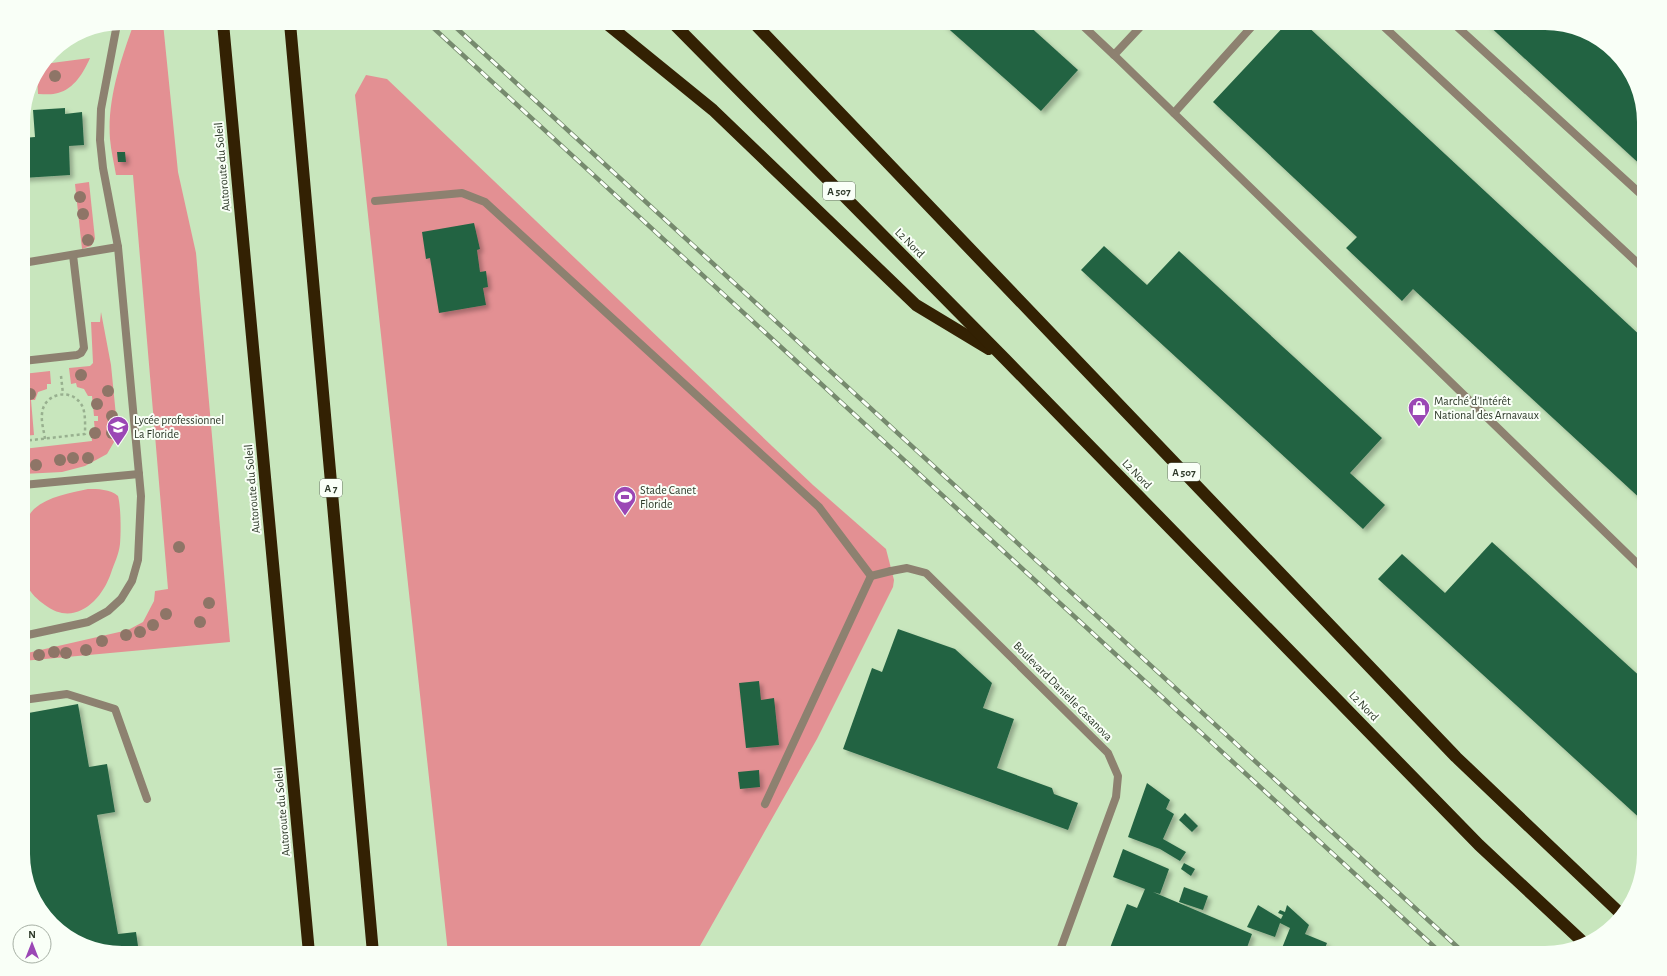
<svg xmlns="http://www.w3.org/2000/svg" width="1667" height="976" viewBox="0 0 1667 976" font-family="'Alegreya Sans',sans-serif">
<defs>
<filter id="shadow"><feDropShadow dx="3.5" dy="3.5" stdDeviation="2" flood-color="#0004"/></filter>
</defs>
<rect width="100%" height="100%" fill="#c8e6bd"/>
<!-- green -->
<g fill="#e39093">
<path d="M 134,23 L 163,23 L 178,172 L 196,253 L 230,642 L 23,661 L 23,654 L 128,630 L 143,622 L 154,601 L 155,591 L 168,589 L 133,175 L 116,175 C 114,163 111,151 110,139 C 107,100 121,59 134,23 Z"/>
<path d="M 90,58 C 84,72 74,89 58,93 C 52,95 45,94 38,94 L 37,74 L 44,64 Z"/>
<path d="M 366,75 L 387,79 L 813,485 L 886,549 L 894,580 L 893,587 L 817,739 L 696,953 L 448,953 L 355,95 Z"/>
<path d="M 89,182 L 95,239 L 91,246 L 82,249 L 75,184 Z"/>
<path d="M 101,312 L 111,365 L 117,426 L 114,442 L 107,454 L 85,466 L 62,472 L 23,474 L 23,449 L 92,441 L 91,431 L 95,431 L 94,421 L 98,421 L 98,416 L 94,416 L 92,396 L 88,396 L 84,389 L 77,387 L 76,383 L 71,384 L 69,368 L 90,366 L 93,363 L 91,322 L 100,322 Z"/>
<path d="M 50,371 L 51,384 L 47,384 L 47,389 L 38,392 L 35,400 L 31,400 L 34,435 L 23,436 L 23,374 Z"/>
<path d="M 88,489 C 97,489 111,489 118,496 C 121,507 121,532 120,544 C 119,554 114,564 111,573 C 101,602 74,627 45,605 C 38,600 30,593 27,585 C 22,573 23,559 23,546 C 23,535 25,517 34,509 C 49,496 70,493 88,489 Z"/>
</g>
<!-- building -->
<g fill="#246342" filter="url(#shadow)">
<path d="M 942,23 L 1026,23 L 1078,70 L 1041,111 Z"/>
<path d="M 1287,23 L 1304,23 L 1644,339 L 1644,502 L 1413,289 L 1402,301 L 1346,248 L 1357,237 L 1213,102 Z"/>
<path d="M 1486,23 L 1545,23 L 1595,36 L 1631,72 L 1644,115 L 1644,168 Z"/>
<path d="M 65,108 L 65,114 L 82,112 L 84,145 L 69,146 L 70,175 L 23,178 L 23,138 L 35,137 L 33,110 Z"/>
<path d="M 117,152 L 125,152 L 126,162 L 118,162 Z"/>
<path d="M 474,223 L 480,249 L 477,250 L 480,272 L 486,271 L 488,287 L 483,288 L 486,305 L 439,313 L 430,258 L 426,259 L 422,232 Z"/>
<path d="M 1104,246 L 1147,285 L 1179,251 L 1382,438 L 1350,473 L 1385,505 L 1363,529 L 1081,270 Z"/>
<path d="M 1492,542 L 1644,680 L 1644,822 L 1378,579 L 1402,554 L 1445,593 Z"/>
<path d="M 898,629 L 955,649 L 992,683 L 983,708 L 1014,719 L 997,768 L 1052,788 L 1054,794 L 1078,803 L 1068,830 L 843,749 L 872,668 L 882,672 Z"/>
<path d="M 759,681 L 761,700 L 774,698 L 779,745 L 746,748 L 739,683 Z"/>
<path d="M 78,704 L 89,767 L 107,764 L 115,812 L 97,815 L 118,934 L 136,932 L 139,953 L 122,953 L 72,940 L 36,904 L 23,861 L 23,714 Z"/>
<path d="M 759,770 L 760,787 L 740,789 L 738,772 Z"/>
<path d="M 1147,783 L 1170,800 L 1166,809 L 1174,814 L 1163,839 L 1186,852 L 1180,861 L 1160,849 L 1128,837 Z"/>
<path d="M 1185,813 L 1198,826 L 1192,832 L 1179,820 Z"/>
<path d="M 1123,849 L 1169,869 L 1160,894 L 1153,892 L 1252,934 L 1245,953 L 1108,953 L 1127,904 L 1137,908 L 1145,889 L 1113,877 Z"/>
<path d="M 1184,863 L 1195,869 L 1191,876 L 1181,869 Z"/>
<path d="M 1184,887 L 1208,896 L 1203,910 L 1179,902 Z"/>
<path d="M 1258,905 L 1281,919 L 1283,915 L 1278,913 L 1280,910 L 1285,912 L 1287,905 L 1309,925 L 1305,934 L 1327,943 L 1323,953 L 1280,953 L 1290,928 L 1280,923 L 1275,937 L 1247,927 Z"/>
</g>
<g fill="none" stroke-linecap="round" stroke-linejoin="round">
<!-- path -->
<g stroke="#98b08f" stroke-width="2.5" stroke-dasharray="3 3" stroke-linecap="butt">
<path d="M 61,376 L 63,394"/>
<path d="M 23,441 L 85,434 C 85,425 86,411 81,404 C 70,387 43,394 42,414 C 41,422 44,431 45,439"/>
</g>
<!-- service -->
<g stroke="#8d8170" stroke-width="8">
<path d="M 1080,23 L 1114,55 L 1144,23"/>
<path d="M 1380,23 L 1644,269"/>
<path d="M 1453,23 L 1644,197"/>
<path d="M 1114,55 L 1644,570"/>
<path d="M 1174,113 L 1255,23"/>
<path d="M 375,201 L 462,193 L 485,202 L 819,507 L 871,576 L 891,571"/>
<path d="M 23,263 L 118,247"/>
<path d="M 23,361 L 77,355 L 81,353 L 84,348 L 73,255"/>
<path d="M 23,485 L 139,474"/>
<path d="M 23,636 L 88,622 L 108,611 L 121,599 L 132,581 L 138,560 L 141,496 L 118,247 L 103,168 L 100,140 L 101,109 L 117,24"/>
<path d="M 23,700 L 67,694 L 115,709 L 147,799"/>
<path d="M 765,804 L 871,576"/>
</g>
<!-- minor -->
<path stroke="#8d8170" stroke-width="8" d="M 891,571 L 907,568 L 926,573 L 1108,753 L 1118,776 L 1116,797 L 1059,953"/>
<!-- motorway -->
<g stroke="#332103" stroke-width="12">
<path d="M 223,23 L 309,953"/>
<path d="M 290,23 L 373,953"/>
<path d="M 606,23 L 713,110 L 916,305 L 989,349"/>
<path d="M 673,23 L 1005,359 L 1479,845 L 1584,943"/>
<path d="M 754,23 L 1456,757 L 1621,914"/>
</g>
<!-- rail casing -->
<g stroke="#768a6e" stroke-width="4.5">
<g id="rail">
<path d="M 428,23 L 1441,953"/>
<path d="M 451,23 L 1464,953"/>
</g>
</g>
<!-- rail -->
<use href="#rail" stroke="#f9fff7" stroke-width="3" stroke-dasharray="9" stroke-linecap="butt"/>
</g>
<!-- trees -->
<g fill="#8e7567">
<circle cx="55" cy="76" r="6"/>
<circle cx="80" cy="197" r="6"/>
<circle cx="83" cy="214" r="6"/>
<circle cx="88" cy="240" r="6"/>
<circle cx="81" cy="375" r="6"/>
<circle cx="108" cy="391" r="6"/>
<circle cx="30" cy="394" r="6"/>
<circle cx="97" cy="404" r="6"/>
<circle cx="112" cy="416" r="6"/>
<circle cx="95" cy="433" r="6"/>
<circle cx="112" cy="433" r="6"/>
<circle cx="73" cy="458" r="6"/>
<circle cx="88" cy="458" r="6"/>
<circle cx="60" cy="460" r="6"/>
<circle cx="36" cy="465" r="6"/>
<circle cx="179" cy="547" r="6"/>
<circle cx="209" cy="603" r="6"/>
<circle cx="166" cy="614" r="6"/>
<circle cx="200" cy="622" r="6"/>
<circle cx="153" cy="625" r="6"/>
<circle cx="140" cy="632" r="6"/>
<circle cx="126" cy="635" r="6"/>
<circle cx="102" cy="641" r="6"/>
<circle cx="86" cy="650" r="6"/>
<circle cx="54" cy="652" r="6"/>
<circle cx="66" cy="653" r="6"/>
<circle cx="39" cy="655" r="6"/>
</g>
<!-- icons -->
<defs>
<g id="shop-pin" transform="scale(1.15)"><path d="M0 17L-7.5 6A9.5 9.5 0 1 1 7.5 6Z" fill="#9b47b5" stroke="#f9fff7"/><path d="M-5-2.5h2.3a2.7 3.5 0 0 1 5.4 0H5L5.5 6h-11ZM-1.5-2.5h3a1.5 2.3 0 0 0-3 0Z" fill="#fff"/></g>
<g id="school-pin" transform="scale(1.15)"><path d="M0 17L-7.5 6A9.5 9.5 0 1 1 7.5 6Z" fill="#9b47b5" stroke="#f9fff7"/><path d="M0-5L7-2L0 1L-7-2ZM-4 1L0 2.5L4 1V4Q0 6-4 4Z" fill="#fff"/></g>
<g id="stadium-pin" transform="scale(1.15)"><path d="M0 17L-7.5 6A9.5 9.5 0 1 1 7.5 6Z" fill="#9b47b5" stroke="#f9fff7"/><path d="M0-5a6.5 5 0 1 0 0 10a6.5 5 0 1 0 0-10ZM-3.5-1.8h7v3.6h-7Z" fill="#fff"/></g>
</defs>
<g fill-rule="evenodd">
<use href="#shop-pin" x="1419" y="408"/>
<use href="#school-pin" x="118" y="427"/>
<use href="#stadium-pin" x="625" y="497"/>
</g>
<g text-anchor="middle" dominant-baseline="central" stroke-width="4" stroke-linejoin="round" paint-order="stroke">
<!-- shield labels -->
<g fill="#f9fff7" stroke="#6a7467" stroke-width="1">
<rect x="823" y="182" width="32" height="18" rx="3"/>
<rect x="1168" y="463" width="32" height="18" rx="3"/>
<rect x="320" y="479" width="22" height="18" rx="3"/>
</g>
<g font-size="11" font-weight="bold" fill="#2d3929">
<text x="839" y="191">A 507</text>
<text x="1184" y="472">A 507</text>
<text x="331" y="488">A 7</text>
</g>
<!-- street labels -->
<g font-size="12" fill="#2d3929" stroke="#f9fff7">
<text transform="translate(222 167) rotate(-95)">Autoroute du Soleil</text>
<text transform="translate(910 243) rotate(45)">L2 Nord</text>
<text transform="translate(1137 474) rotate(46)">L2 Nord</text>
<text transform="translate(252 489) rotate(-95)">Autoroute du Soleil</text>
<text transform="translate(1063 691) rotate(45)">Boulevard Danielle Casanova</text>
<text transform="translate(1364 706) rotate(46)">L2 Nord</text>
<text transform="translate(282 812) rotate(-95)">Autoroute du Soleil</text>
</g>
<!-- poi labels -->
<g font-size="12" fill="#2d3929" stroke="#f9fff7" text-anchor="start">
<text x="1434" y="401">Marché d'Intérêt<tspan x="1434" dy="14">National des Arnavaux</tspan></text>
<text x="134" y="420">Lycée professionnel<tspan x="134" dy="14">La Floride</tspan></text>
<text x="640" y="490">Stade Canet<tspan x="640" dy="14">Floride</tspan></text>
</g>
</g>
<!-- crop -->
<path d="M0 0H1667V976H0ZM122 30H1545A92 92 0 0 1 1637 122V854A92 92 0 0 1 1545 946H122A92 92 0 0 1 30 854V122A92 92 0 0 1 122 30Z" fill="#f9fff7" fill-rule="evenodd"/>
<!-- north arrow -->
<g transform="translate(32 944)"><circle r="19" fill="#f9fff7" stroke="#a7b0a5"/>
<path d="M0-3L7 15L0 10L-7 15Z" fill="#9b47b5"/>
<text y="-6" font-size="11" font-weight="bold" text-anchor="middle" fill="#2d3929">N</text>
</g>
</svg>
